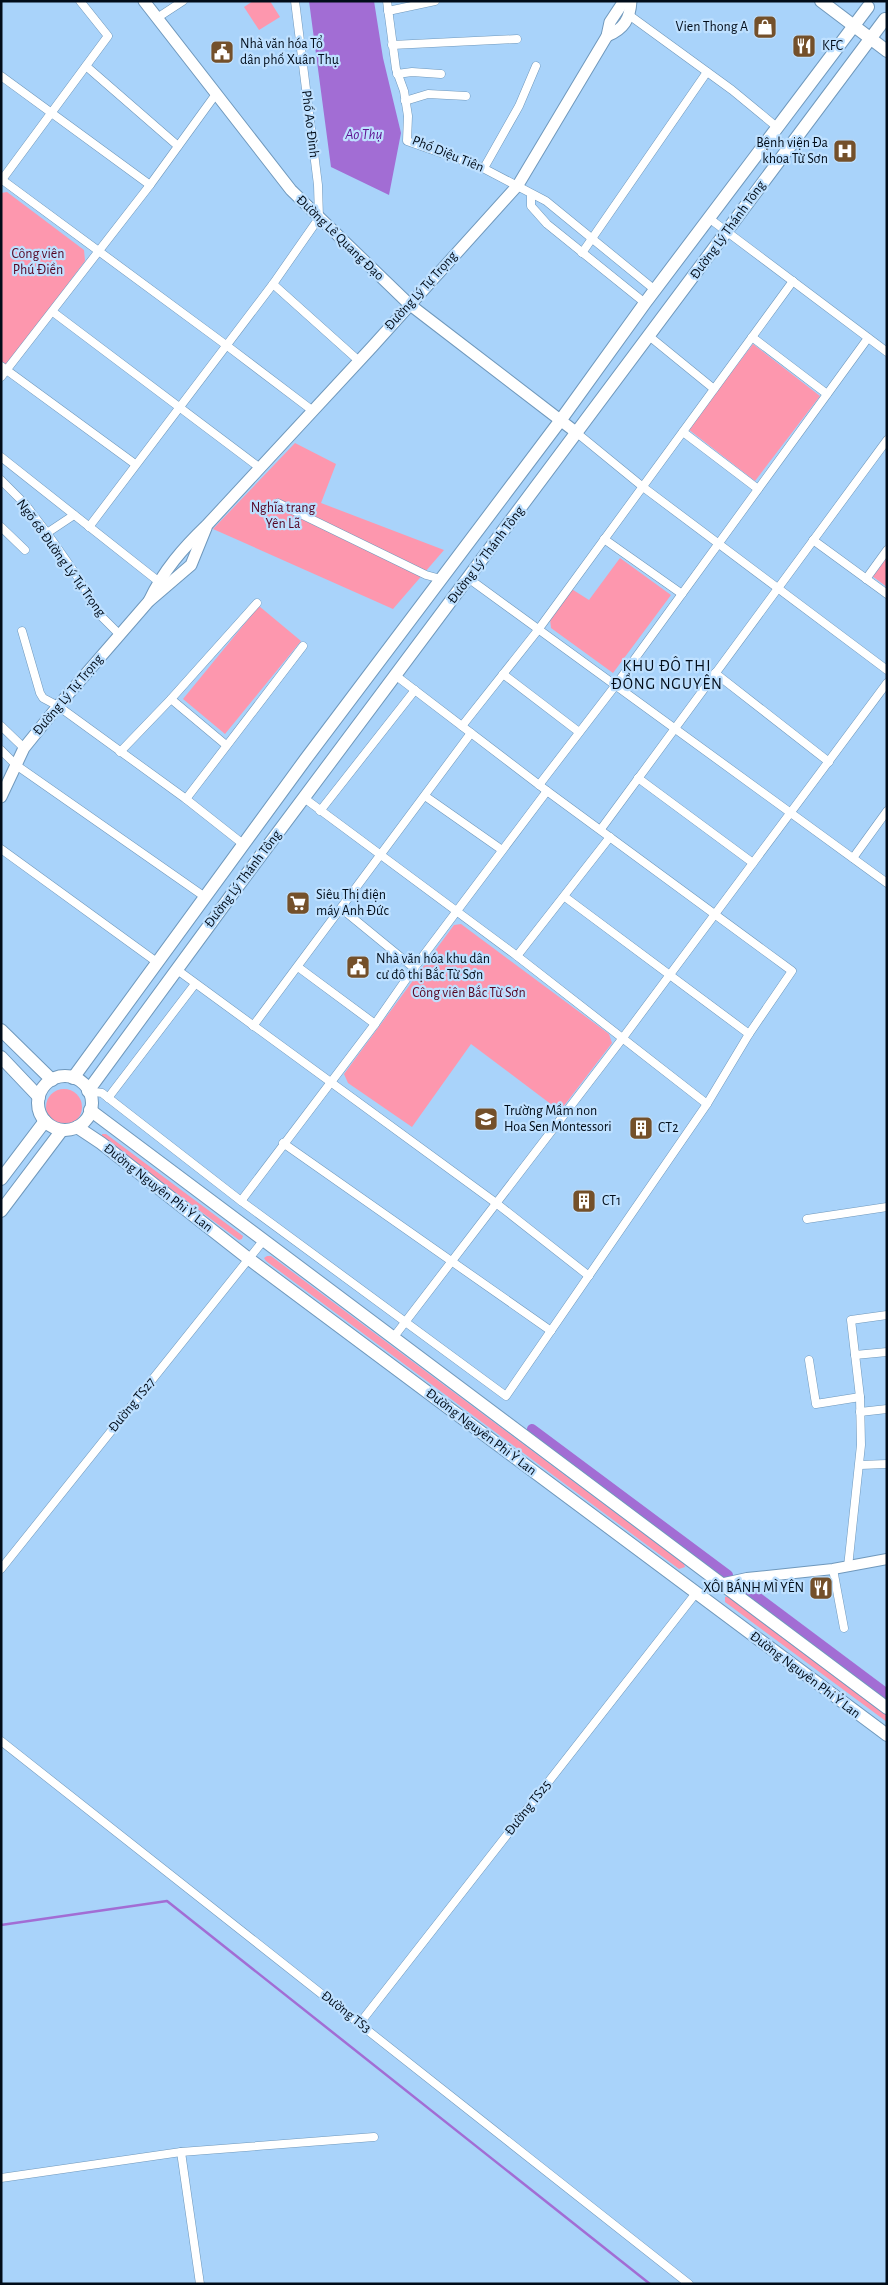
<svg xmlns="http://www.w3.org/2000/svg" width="888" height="2285" viewBox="0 0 888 2285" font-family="'Alegreya Sans',sans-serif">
<rect width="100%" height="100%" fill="#a9d3fa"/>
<!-- green -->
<g fill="#fd97ae">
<path d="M 253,1 L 270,1 L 280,17 L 259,30 L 244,7 Z"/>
<path d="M 7,192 L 84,250 L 85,261 L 7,365 L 1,364 L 1,193 Z"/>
<path d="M 753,344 L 820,396 L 755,481 L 688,429 Z"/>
<path d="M 295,443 L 336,464 L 321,503 L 444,550 L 393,609 L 213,529 Z"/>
<path d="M 887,556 L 887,587 L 872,576 Z"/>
<path d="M 620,558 L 671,595 L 613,673 L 551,628 L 550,619 L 570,588 L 589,600 Z"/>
<path d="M 259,606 L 301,641 L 225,734 L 183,699 Z"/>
<path d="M 461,924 L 609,1034 L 612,1043 L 560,1111 L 471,1044 L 412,1127 L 348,1083 L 344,1074 L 454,925 Z"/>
<circle cx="64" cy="1107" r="18"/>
<path d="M 102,1134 L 106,1134 L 243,1236 L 242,1239 L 239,1240 L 102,1138 Z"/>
<path d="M 267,1256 L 271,1256 L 684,1564 L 685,1567 L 679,1569 L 266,1261 L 264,1258 Z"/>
<path d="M 729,1596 L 887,1714 L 887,1722 L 725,1602 L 725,1597 Z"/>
</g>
<!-- water -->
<path fill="#a26dd4" d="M 309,1 L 374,1 L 383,58 L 401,133 L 389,195 L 331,167 Z"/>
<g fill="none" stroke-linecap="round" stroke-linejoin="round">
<!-- stream -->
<path stroke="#a26dd4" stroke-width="2.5" d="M 1,1925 L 167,1901 L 650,2284"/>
<!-- canal -->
<g stroke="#a26dd4" stroke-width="10">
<path d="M 532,1429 L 728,1575"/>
<path d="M 744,1587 L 887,1694"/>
</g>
<!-- minor casing -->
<g stroke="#6f98bc" stroke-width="9">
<g id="minor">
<path d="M 387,1 L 396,69 L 404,91 L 408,116 L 407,141 L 481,167 L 546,201 L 655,290"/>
<path d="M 388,11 L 435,1"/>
<path d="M 629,15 L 732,90 L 778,128"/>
<path d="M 157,18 L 183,1"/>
<path d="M 392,45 L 517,39"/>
<path d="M 86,66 L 178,146"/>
<path d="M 397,74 L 412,72 L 441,74"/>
<path d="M 1,76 L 150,185"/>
<path d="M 405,101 L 428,94 L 466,96"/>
<path d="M 484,168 L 519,106 L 536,66"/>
<path d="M 1,179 L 226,345 L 313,411"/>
<path d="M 1,181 L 108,36 L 80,1"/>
<path d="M 531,195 L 531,206 L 547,224 L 645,303"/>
<path d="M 710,219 L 887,352"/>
<path d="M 582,253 L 707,72"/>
<path d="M 273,284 L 359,361"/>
<path d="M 53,312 L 260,468"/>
<path d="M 649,336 L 714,389"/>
<path d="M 752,337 L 827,394"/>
<path d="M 1,366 L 135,464"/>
<path d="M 1,377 L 150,185 L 216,94"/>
<path d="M 683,432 L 758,489"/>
<path d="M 577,433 L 643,487 L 887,670"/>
<path d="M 1,457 L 158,581"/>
<path d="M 1,480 L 25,504 L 47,533 L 75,573 L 100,615 L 120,635"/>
<path d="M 278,503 L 426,575 L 441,579"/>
<path d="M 1,527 L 25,550"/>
<path d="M 89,527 L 273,284 L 319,218 L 318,185 L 295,1"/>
<path d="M 47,533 L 74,515"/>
<path d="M 604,539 L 682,594"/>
<path d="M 813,540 L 887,594"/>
<path d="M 468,578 L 887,883"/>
<path d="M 866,579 L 887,550"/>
<path d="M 22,631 L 40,693 L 43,698 L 58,706 L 186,799 L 243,844"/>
<path d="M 715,673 L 829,762"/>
<path d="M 503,674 L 579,732"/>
<path d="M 171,699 L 226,745"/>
<path d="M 1,726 L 24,748"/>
<path d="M 462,726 L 538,630 L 793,281"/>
<path d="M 1,750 L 16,765 L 205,897"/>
<path d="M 120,752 L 171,699 L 257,603"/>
<path d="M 638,778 L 753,863"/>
<path d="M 539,785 L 615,686 L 868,338"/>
<path d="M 425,796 L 502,850"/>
<path d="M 304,798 L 517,956 L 707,1104"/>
<path d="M 186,799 L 303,646"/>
<path d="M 320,811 L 415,690"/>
<path d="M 601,829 L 887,440"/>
<path d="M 1,849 L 158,963"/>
<path d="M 853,858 L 887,811"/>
<path d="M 565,897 L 749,1034"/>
<path d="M 342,909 L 414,968"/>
<path d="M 517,956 L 610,837"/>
<path d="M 298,967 L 375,1024"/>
<path d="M 176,969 L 496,1203 L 589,1276"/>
<path d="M 253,1026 L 471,733"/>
<path d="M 88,1091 L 102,1093 L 241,1201 L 506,1396 L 707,1104 L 749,1034 L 792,971 L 547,791 L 395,675"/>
<path d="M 108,1098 L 195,984"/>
<path d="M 283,1143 L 551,1331"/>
<path d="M 241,1201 L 375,1024 L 414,968 L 547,791"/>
<path d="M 807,1219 L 887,1207"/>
<path d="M 393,1338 L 622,1039 L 887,683"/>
<path d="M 855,1355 L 887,1352"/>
<path d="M 809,1360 L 816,1404 L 860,1397"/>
<path d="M 860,1412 L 887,1409"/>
<path d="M 860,1465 L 887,1464"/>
<path d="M 848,1567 L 861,1445 L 860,1397 L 851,1320 L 887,1315"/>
<path d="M 1,1569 L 263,1241"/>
<path d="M 833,1569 L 844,1628"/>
<path d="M 1,1741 L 689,2284"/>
<path d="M 360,2023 L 696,1593"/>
<path d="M 181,2152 L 200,2284"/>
<path d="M 1,2178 L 181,2152 L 374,2137"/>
</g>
</g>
<!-- tertiary casing -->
<g stroke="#6f98bc" stroke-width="12">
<path id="tertiary" d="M 720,1584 L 747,1578 L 833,1569 L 887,1559"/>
</g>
<!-- secondary casing -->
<g stroke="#6f98bc" stroke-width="13">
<g id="secondary">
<path d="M 144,1 L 291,190 L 409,304 L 577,433"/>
<path d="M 607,36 C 624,29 630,19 631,1"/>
<path d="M 149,601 C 163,571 183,548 207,525 L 372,347 L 518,185 L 607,36 L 610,22 L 624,1"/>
<path d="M 1,797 L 24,748 L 58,706 L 149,601 L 191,565 L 206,528"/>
</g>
</g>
<!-- primary casing -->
<g stroke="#6f98bc" stroke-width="14">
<g id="primary">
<path d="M 821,1 L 887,51"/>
<path d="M 1,1030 L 52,1080"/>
<path d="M 1,1057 L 39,1097"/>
<circle cx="65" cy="1103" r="27"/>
<path d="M 73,1078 L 305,760 L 560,421 L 645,303 L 868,7"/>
<path d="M 88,1091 L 238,886 L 885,19"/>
<path d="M 90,1110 L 887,1708"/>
<path d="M 77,1127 L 101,1143 L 249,1259 L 887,1735"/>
<path d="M 1,1179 L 45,1121"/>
<path d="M 1,1211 L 62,1130"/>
</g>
</g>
<!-- minor -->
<use href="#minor" stroke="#fff" stroke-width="8"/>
<!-- tertiary -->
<use href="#tertiary" stroke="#fff" stroke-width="10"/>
<!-- secondary -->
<use href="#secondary" stroke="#fff" stroke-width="11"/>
<!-- primary -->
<use href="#primary" stroke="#fff" stroke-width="12"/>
</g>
<!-- icons -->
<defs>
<g id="shop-square" transform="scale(1.25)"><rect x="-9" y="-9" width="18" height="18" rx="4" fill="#74502a" stroke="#bee0ff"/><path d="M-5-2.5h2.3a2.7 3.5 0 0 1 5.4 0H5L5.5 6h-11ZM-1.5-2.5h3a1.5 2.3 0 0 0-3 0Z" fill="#fff"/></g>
<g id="restaurant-square" transform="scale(1.25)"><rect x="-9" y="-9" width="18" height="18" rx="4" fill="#74502a" stroke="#bee0ff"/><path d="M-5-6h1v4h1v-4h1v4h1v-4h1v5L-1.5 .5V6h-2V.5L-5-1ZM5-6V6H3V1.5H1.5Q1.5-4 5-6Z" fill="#fff"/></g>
<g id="civic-square" transform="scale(1.25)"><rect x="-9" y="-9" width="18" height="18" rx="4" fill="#74502a" stroke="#bee0ff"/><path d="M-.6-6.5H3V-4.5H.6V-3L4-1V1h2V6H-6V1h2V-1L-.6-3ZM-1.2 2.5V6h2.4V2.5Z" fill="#fff"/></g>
<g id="hospital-square" transform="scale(1.25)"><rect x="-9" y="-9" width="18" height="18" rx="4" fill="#74502a" stroke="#bee0ff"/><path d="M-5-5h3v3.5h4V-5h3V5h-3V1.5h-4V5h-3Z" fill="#fff"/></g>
<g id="supermarket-square" transform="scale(1.25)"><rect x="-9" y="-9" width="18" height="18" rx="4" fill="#74502a" stroke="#bee0ff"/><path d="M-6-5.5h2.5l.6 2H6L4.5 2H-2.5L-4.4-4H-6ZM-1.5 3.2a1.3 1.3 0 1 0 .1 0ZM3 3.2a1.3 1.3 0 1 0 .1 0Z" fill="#fff"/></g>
<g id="school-square" transform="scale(1.25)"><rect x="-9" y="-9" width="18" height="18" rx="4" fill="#74502a" stroke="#bee0ff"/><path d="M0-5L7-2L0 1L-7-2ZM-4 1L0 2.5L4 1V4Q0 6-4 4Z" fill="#fff"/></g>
<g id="building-square" transform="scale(1.25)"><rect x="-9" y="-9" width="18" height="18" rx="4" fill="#74502a" stroke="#bee0ff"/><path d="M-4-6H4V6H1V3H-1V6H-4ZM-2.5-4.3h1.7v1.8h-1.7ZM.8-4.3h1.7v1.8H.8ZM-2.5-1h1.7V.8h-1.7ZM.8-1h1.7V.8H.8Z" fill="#fff"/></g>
</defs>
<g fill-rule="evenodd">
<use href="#shop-square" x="765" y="27"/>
<use href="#restaurant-square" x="804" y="46"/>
<use href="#civic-square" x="222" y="52"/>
<use href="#hospital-square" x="845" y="151"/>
<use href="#supermarket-square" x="298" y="903"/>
<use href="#civic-square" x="358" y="967"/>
<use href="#school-square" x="486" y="1119"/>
<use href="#building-square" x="641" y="1128"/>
<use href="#building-square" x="584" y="1201"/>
<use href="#restaurant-square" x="821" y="1588"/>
</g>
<g text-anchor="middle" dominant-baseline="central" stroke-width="4.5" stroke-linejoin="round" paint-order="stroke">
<!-- poi labels -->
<g font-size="14" fill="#010c19" stroke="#bee0ff" text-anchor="start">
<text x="748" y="27" text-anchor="end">Vien Thong A</text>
<text x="240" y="44">Nhà văn hóa Tổ<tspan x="240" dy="16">dân phố Xuân Thụ</tspan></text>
<text x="822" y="46">KFC</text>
<text x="828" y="143" text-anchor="end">Bệnh viện Đa<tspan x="828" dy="16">khoa Từ Sơn</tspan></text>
<text x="316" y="895">Siêu Thị điện<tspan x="316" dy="16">máy Anh Đức</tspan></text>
<text x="376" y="959">Nhà văn hóa khu dân<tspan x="376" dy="16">cư đô thị Bắc Từ Sơn</tspan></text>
<text x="504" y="1111">Trường Mầm non<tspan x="504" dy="16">Hoa Sen Montessori</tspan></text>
<text x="658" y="1128">CT2</text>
<text x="602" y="1201">CT1</text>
<text x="804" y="1588" text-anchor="end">XÔI BÁNH MÌ YÊN</text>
</g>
<!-- street labels -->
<g font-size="14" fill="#010c19" stroke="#bee0ff">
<text transform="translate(310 124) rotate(83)">Phố Ao Đình</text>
<text transform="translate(448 154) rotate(22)">Phố Diệu Tiên</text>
<text transform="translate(728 230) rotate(-54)">Đường Lý Thánh Tông</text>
<text transform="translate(340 238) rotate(44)">Đường Lê Quang Đạo</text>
<text transform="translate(421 291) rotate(-48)">Đường Lý Tự Trọng</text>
<text transform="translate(486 555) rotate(-53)">Đường Lý Thánh Tông</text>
<text transform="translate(61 558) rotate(54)">Ngõ 68 Đường Lý Tự Trọng</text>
<text transform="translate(68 695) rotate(-50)">Đường Lý Tự Trọng</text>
<text transform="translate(243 879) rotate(-53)">Đường Lý Thánh Tông</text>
<text transform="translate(158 1188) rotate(38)">Đường Nguyên Phi Ỷ Lan</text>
<text transform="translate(132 1405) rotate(-51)">Đường TS27</text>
<text transform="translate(481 1432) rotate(37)">Đường Nguyên Phi Ỷ Lan</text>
<text transform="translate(805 1675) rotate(37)">Đường Nguyên Phi Ỷ Lan</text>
<text transform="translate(528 1808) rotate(-52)">Đường TS25</text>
<text transform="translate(346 2012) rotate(38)">Đường TS3</text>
</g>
<!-- park labels -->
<g font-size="14" fill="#560624" stroke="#bee0ff">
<text x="38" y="254">Công viên<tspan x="38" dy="16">Phú Điền</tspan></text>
<text x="283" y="508">Nghĩa trang<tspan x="283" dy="16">Yên Lã</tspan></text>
<text x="469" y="993">Công viên Bắc Từ Sơn</text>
</g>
<!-- water labels -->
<g font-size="15" font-style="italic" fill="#601593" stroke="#bee0ff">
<text x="364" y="134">Ao Thụ</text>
</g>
<!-- quarter labels -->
<g font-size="16" letter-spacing="1" fill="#010c19" stroke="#bee0ff">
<text x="667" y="666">KHU ĐÔ THỊ<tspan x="667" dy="18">ĐỒNG NGUYÊN</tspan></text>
</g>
</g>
<!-- border -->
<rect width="888" height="2285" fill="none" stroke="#010c19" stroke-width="5"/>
</svg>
